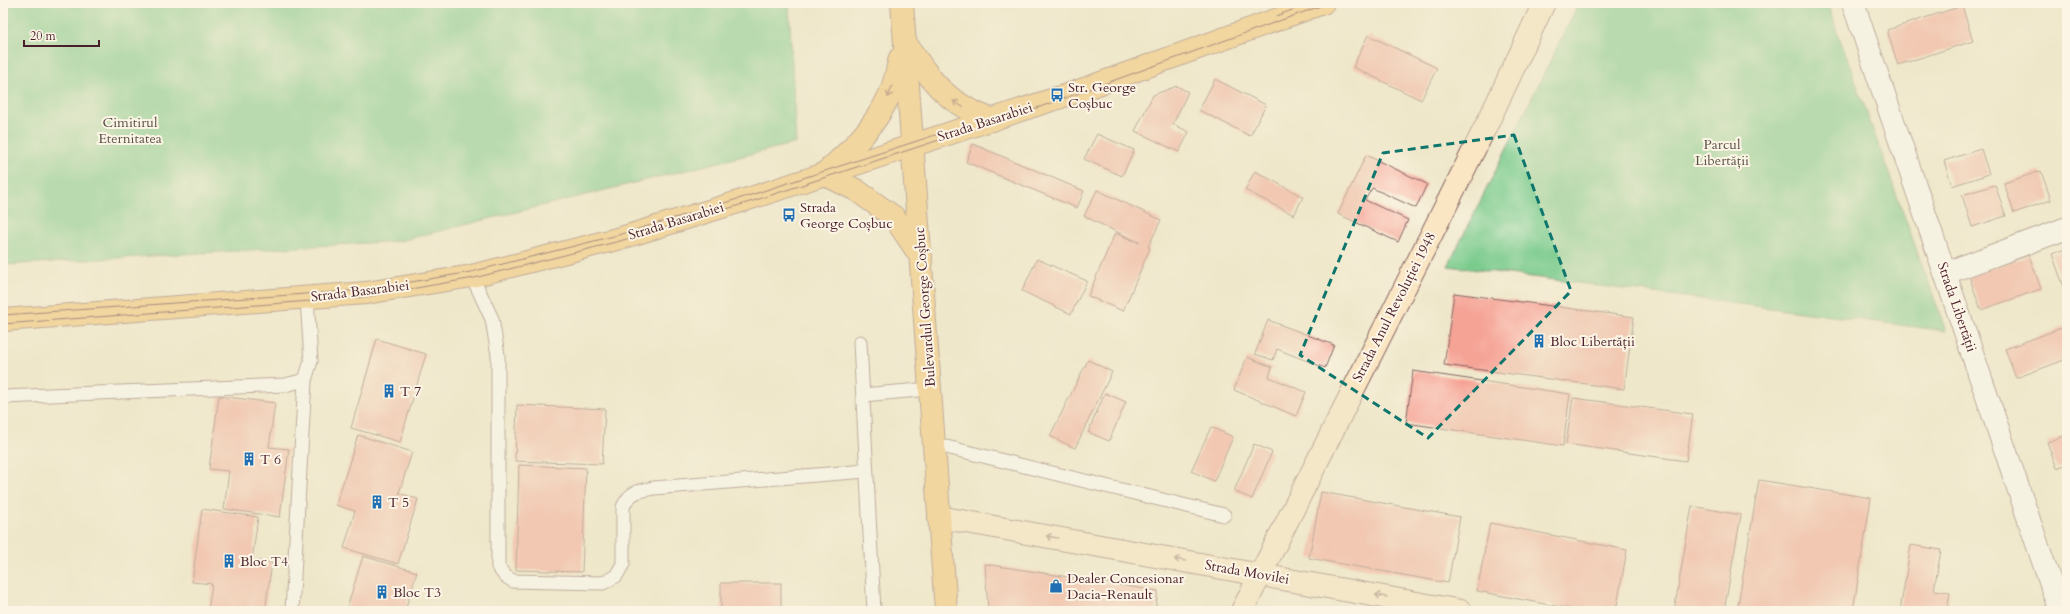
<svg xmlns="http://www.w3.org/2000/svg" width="2070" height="614" viewBox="0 0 2070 614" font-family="Cardo,serif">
<rect width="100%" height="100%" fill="#fcf5e5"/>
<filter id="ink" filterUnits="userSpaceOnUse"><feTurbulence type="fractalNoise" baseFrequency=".025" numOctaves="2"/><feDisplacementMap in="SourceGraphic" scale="8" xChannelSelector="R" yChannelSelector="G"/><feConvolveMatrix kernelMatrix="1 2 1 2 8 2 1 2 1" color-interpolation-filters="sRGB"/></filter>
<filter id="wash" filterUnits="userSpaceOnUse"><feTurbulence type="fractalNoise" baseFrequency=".012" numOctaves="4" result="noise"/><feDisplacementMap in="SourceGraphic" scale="16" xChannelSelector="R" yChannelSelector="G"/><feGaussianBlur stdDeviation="0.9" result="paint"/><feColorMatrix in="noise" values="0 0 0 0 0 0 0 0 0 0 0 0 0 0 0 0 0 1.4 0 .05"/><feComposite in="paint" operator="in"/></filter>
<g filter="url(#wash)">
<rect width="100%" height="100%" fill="#efe7ca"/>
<!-- green -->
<g fill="#78ca8c" stroke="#61745c">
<path d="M 3,3 L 789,3 L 796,143 L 399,241 L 3,265 Z"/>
<path d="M 1579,3 L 1827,3 L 1946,331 L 1448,266 Z"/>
</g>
<g id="blocks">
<!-- building -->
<g fill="#f5a395">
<path d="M 1962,6 L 1973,41 L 1898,65 L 1887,30 Z"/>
<path d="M 1368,35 L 1437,68 L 1421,100 L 1353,67 Z"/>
<path d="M 1215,79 L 1266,105 L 1250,136 L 1199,110 Z"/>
<path d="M 1177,86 L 1188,92 L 1173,124 L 1189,132 L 1179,152 L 1135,131 L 1153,95 Z"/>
<path d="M 1097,134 L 1134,150 L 1122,176 L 1084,159 Z"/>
<path d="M 973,144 L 1084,191 L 1077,208 L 966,162 Z"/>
<path d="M 1981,149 L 1989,174 L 1952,186 L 1944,161 Z"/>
<path d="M 1366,155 L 1427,184 L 1416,208 L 1372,188 L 1365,200 L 1408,220 L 1398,242 L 1338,214 Z"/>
<path d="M 1255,171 L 1303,197 L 1294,215 L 1245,190 Z"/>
<path d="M 2041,171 L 2051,200 L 2014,213 L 2004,183 Z"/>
<path d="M 1995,185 L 2006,216 L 1972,227 L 1962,195 Z"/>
<path d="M 1097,190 L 1161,220 L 1148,247 L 1150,248 L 1123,311 L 1088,296 L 1115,233 L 1140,243 L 1084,216 Z"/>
<path d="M 2067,249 L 2067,296 L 2052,254 Z"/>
<path d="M 2029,255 L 2041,289 L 1981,310 L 1969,276 Z"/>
<path d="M 1037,259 L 1087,281 L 1071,314 L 1022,291 Z"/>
<path d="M 1454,293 L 1634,317 L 1624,389 L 1444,365 Z"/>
<path d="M 1268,320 L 1334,345 L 1325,368 L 1277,349 L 1273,360 L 1255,354 Z"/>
<path d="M 2067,326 L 2067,359 L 2016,378 L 2005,349 Z"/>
<path d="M 377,339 L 426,354 L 400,442 L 351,428 Z"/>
<path d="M 1247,357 L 1272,367 L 1269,377 L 1306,392 L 1296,416 L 1234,390 Z"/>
<path d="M 1088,360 L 1112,372 L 1075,448 L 1050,436 Z"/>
<path d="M 1413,371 L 1570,394 L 1563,446 L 1406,423 Z"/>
<path d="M 1105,393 L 1126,402 L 1109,441 L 1088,432 Z"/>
<path d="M 219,396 L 275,403 L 269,447 L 289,449 L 280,517 L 224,509 L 229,471 L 209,469 Z"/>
<path d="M 1573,398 L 1693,414 L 1686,461 L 1566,444 Z"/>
<path d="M 517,405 L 605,409 L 602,464 L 515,461 Z"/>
<path d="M 1211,427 L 1233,437 L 1214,481 L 1191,471 Z"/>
<path d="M 358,435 L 412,452 L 399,493 L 418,499 L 398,564 L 344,548 L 355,511 L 336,505 Z"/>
<path d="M 2067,435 L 2067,464 L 2057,468 L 2047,442 Z"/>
<path d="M 1254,444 L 1272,452 L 1252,499 L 1234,491 Z"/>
<path d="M 519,465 L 586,468 L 582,572 L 516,570 Z"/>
<path d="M 1759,480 L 1871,498 L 1853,611 L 1737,611 Z"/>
<path d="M 1321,492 L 1460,517 L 1448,583 L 1309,558 Z"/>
<path d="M 2067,497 L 2067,507 L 2064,498 Z"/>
<path d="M 1692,506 L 1741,515 L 1724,611 L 1674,611 Z"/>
<path d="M 202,509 L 258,517 L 252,560 L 272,563 L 265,611 L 208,611 L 212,584 L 192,582 Z"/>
<path d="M 1490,523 L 1627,550 L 1616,611 L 1581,611 L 1477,591 Z"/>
<path d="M 1911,545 L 1941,550 L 1934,590 L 1950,592 L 1947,611 L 1900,611 Z"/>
<path d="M 363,556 L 417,572 L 405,611 L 346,611 Z"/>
<path d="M 985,564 L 1158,591 L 1155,611 L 988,611 Z"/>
<rect x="721" y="583" width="60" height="28"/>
</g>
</g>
</g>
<g filter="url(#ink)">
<use href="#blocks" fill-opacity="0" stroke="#846563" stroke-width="1"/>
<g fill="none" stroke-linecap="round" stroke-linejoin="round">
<!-- lane casing -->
<g stroke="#846563" stroke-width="15">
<g id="lane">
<path d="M 472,276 L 492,319 L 498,355 L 498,567 L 505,576 L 513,581 L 603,583 L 616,576 L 623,564 L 623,507 C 630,491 639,491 654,488 L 866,471"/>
<path d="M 860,342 L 874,611"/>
<path d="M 863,395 L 930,389"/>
<path d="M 4,397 L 285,385 L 305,380 L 311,361 L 307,298"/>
<path d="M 934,444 L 1224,515"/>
<path d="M 292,611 L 305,380"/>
</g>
</g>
<!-- street casing -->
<g stroke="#846563" stroke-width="24">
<g id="street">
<path d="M 1853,3 L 2060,611"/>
<path d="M 1946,273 L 2067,228"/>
</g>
</g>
<!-- secondary casing -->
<g stroke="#846563" stroke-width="24">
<g id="secondary">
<path d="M 939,517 L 1461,611"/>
<path d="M 1242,611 L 1489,120 L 1544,3"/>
</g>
</g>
<!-- primary casing -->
<g stroke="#846563" stroke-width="24">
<g id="primary">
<path d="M 902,3 L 946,611"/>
<path d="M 905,42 C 933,83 945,103 993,120"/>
<path d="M 900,58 C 897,69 895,83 890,94 C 875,127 851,150 824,174 L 856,190 L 894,217 L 921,257"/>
<path d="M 3,320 L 366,293 L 472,276 L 621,238 L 748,199 L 1073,93 L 1323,3"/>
</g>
</g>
<!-- lane -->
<use href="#lane" stroke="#fff" stroke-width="13"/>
<!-- street -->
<use href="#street" stroke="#fff" stroke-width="22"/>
<!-- secondary -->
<use href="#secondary" stroke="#fbe6c4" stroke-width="22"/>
<!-- primary -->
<use href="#primary" stroke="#f6c06b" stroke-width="22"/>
<!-- tram -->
<g stroke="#4a1f2b" stroke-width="1">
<path d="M 1276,16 L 1311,3"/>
<path d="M 3,315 L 363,290 L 471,272 L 618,235 L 751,195 L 957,128"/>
<path d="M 3,324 L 364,297 L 474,278 L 620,241 L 753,201 L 1037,108 L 1329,3"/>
</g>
</g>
<!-- one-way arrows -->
<defs><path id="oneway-shaft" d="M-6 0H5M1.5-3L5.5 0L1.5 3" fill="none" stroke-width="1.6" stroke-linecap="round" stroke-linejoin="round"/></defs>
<g stroke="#976748">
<use href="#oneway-shaft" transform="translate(890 92) rotate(111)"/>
<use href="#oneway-shaft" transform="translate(958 104) rotate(-148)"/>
</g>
<g stroke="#a28278">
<use href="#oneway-shaft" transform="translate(1052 537) rotate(-170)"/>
<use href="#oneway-shaft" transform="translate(1180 560) rotate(-170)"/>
<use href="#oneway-shaft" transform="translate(1381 596) rotate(-170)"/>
</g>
</g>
<!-- marked area -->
<path d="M0 0H2070V614H0ZM 1514,135 L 1571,291 L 1428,438 L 1300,355 L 1383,153 Z" fill="#efe7ca" fill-opacity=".55" fill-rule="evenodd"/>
<path fill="none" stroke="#0f766e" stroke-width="3" stroke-dasharray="8 5" stroke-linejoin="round" d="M 1514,135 L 1571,291 L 1428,438 L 1300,355 L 1383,153 Z"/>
<!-- icons -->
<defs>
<g id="bus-bare" transform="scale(1.08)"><path d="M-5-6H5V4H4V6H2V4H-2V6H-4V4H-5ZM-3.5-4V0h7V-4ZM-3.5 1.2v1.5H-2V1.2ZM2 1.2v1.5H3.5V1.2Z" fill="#1f6fb2" stroke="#fcf5e5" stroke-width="2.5" paint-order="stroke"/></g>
<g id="building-bare" transform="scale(1.08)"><path d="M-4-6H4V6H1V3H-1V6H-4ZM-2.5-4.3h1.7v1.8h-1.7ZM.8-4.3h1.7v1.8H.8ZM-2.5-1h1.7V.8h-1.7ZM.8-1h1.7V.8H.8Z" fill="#1f6fb2" stroke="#fcf5e5" stroke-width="2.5" paint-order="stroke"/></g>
<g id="shop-bare" transform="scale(1.08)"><path d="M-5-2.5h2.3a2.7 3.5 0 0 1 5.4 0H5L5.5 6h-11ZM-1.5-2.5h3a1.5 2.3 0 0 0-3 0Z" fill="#1f6fb2" stroke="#fcf5e5" stroke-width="2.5" paint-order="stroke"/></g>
</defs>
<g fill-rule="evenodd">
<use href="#bus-bare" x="1057" y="95"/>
<use href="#bus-bare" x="789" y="215"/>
<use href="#building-bare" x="1539" y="341"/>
<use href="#building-bare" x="389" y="391"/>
<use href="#building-bare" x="249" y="459"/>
<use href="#building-bare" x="377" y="502"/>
<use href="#building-bare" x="229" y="561"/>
<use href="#shop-bare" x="1056" y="586"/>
<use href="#building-bare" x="382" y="592"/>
</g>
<g text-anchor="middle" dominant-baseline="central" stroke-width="4" stroke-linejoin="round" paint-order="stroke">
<!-- poi labels -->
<g font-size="14" fill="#4a1f2b" stroke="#fcf5e5" text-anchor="start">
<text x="1068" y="87">Str. George<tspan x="1068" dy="16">Coșbuc</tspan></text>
<text x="800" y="207">Strada<tspan x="800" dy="16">George Coșbuc</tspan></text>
<text x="1550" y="341">Bloc Libertății</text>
<text x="400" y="391">T 7</text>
<text x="260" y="459">T 6</text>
<text x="388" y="502">T 5</text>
<text x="240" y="561">Bloc T4</text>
<text x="1067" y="578">Dealer Concesionar<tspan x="1067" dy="16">Dacia-Renault</tspan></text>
<text x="393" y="592">Bloc T3</text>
</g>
<!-- park labels -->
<g font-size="14" fill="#585248" stroke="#fcf5e5">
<text x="130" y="122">Cimitirul<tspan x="130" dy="16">Eternitatea</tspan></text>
<text x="1722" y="144">Parcul<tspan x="1722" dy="16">Libertății</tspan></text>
</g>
<!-- street labels -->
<g font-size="14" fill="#4a1f2b" stroke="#fcf5e5">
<text transform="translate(985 122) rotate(-18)">Strada Basarabiei</text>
<text transform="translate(676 221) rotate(-17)">Strada Basarabiei</text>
<text transform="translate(360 291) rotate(-7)">Strada Basarabiei</text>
<text transform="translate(925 307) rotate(-94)">Bulevardul George Coșbuc</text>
<text transform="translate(1394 307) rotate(-63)">Strada Anul Revoluției 1948</text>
<text transform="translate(1957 307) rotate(71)">Strada Libertății</text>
<text transform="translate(1247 572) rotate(10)">Strada Movilei</text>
</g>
</g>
<!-- margin -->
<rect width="2070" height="614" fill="none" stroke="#fcf5e5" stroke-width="16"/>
<!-- scale -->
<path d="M24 40v6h75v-6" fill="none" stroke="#4a1f2b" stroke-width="2"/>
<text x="30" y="40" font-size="12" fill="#4a1f2b" stroke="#fcf5e5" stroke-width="3" paint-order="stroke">20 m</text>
</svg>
